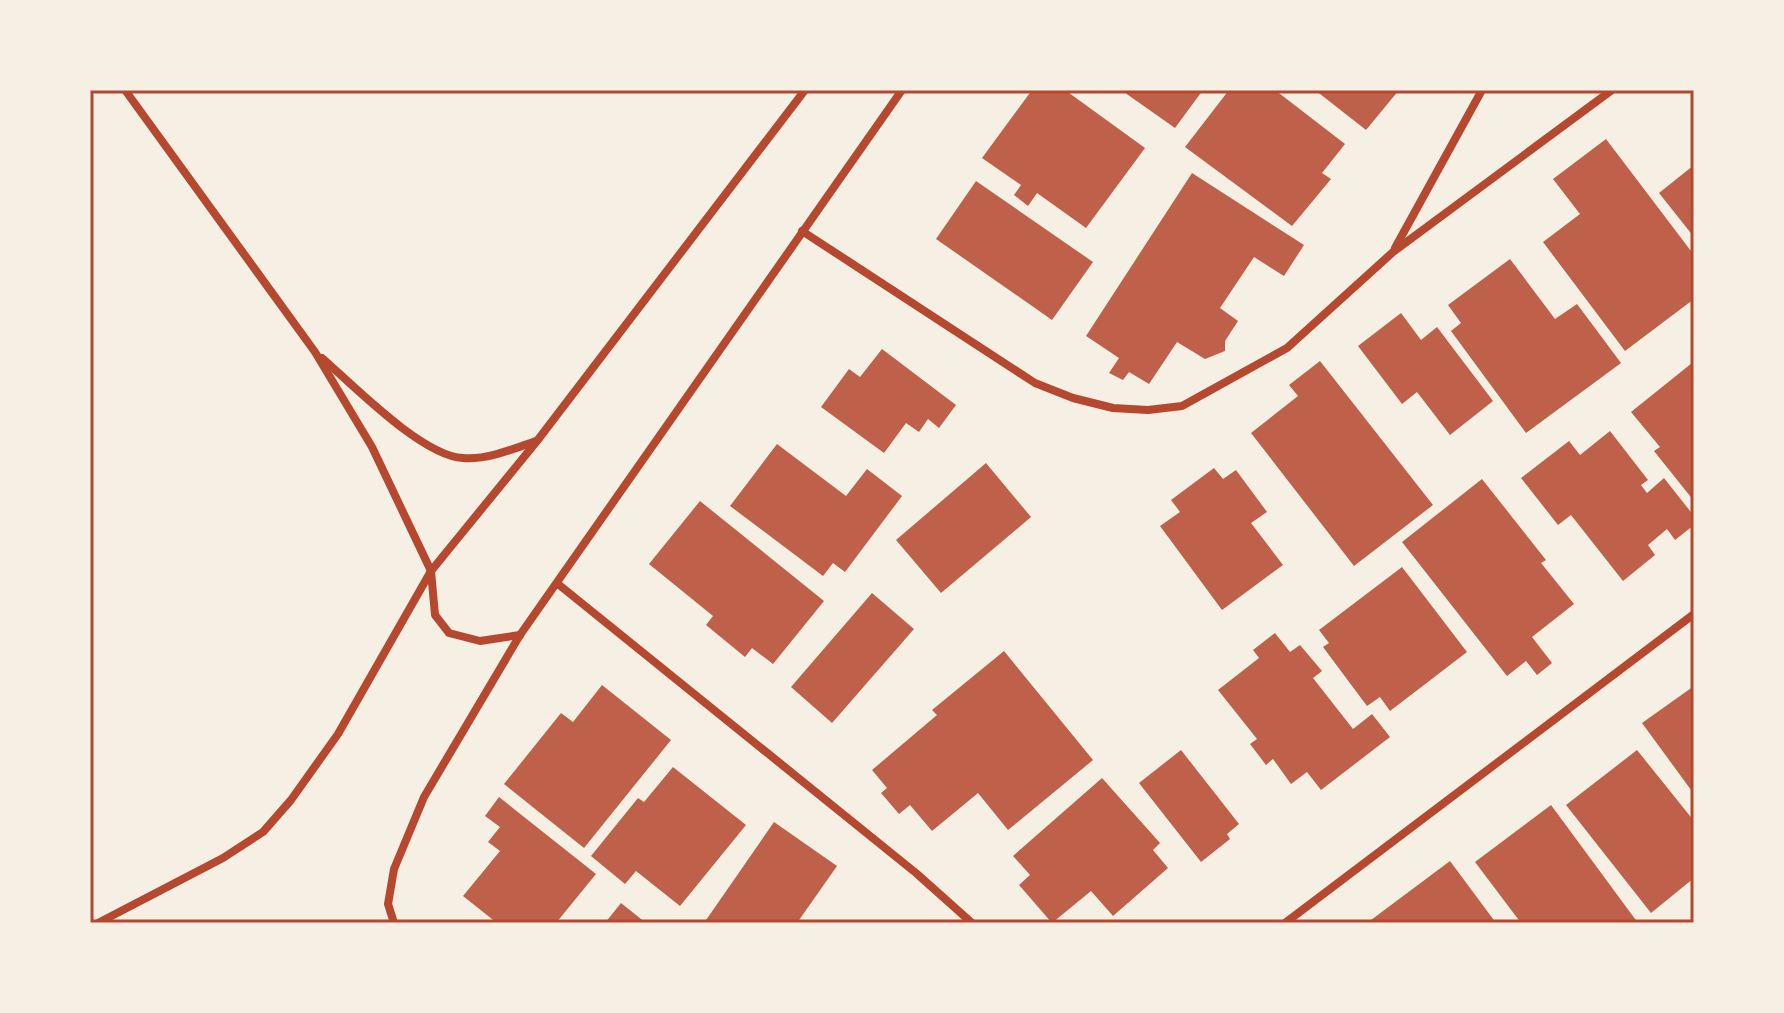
<svg xmlns="http://www.w3.org/2000/svg" width="1784" height="1013" viewBox="0 0 1784 1013" font-family="Figtree,sans-serif">
<rect width="100%" height="100%" fill="#f6efe4"/>
<!-- building -->
<g fill="#bf614a">
<path d="M 1032,90 L 1065,90 L 1145,148 L 1086,228 L 1037,193 L 1028,206 L 1014,195 L 1021,185 L 982,158 Z"/>
<path d="M 1121,90 L 1203,90 L 1175,128 Z"/>
<path d="M 1229,90 L 1275,90 L 1345,144 L 1322,173 L 1331,179 L 1292,226 L 1185,147 Z"/>
<path d="M 1315,90 L 1399,90 L 1366,130 Z"/>
<path d="M 1606,139 L 1694,255 L 1694,299 L 1625,351 L 1543,242 L 1580,214 L 1553,179 Z"/>
<path d="M 1694,165 L 1694,237 L 1659,193 Z"/>
<path d="M 1192,173 L 1304,245 L 1284,276 L 1254,257 L 1220,308 L 1238,321 L 1225,341 L 1225,351 L 1205,359 L 1177,342 L 1149,384 L 1129,372 L 1123,380 L 1109,373 L 1119,358 L 1086,336 Z"/>
<path d="M 976,181 L 1093,262 L 1052,320 L 936,239 Z"/>
<path d="M 1510,259 L 1555,319 L 1577,304 L 1621,363 L 1526,433 L 1451,331 L 1461,323 L 1448,305 Z"/>
<path d="M 1401,313 L 1421,340 L 1437,327 L 1493,401 L 1450,435 L 1417,392 L 1402,404 L 1358,346 Z"/>
<path d="M 882,349 L 956,405 L 939,428 L 928,419 L 919,432 L 906,423 L 884,453 L 821,407 L 849,369 L 860,377 Z"/>
<path d="M 1320,361 L 1433,505 L 1354,566 L 1251,433 L 1298,396 L 1289,385 Z"/>
<path d="M 1692,363 L 1694,365 L 1694,501 L 1654,451 L 1660,447 L 1631,412 Z"/>
<path d="M 1610,431 L 1648,480 L 1641,485 L 1647,493 L 1664,478 L 1694,516 L 1694,525 L 1675,540 L 1667,529 L 1648,545 L 1655,555 L 1623,581 L 1571,515 L 1558,525 L 1521,478 L 1569,441 L 1580,455 Z"/>
<path d="M 777,444 L 846,496 L 867,469 L 902,496 L 845,572 L 833,563 L 823,576 L 730,506 Z"/>
<path d="M 986,463 L 1031,517 L 941,593 L 896,540 Z"/>
<path d="M 1214,468 L 1223,479 L 1236,470 L 1267,512 L 1251,523 L 1283,565 L 1222,610 L 1160,526 L 1180,512 L 1171,500 Z"/>
<path d="M 1482,479 L 1546,560 L 1541,563 L 1574,604 L 1532,637 L 1552,663 L 1537,675 L 1526,661 L 1507,676 L 1402,542 Z"/>
<path d="M 700,501 L 824,601 L 773,664 L 752,648 L 745,657 L 706,625 L 713,616 L 649,564 Z"/>
<path d="M 1402,567 L 1467,652 L 1390,711 L 1380,697 L 1367,706 L 1323,647 L 1329,643 L 1319,630 Z"/>
<path d="M 872,593 L 914,629 L 832,723 L 791,687 Z"/>
<path d="M 1275,633 L 1290,652 L 1300,645 L 1322,671 L 1313,678 L 1353,729 L 1372,714 L 1390,737 L 1321,790 L 1307,772 L 1291,784 L 1273,759 L 1266,765 L 1250,744 L 1257,739 L 1218,690 L 1259,658 L 1253,650 Z"/>
<path d="M 1004,651 L 1093,760 L 1008,830 L 978,793 L 932,831 L 910,805 L 899,814 L 881,793 L 887,788 L 872,770 L 937,715 L 932,710 Z"/>
<path d="M 602,685 L 671,740 L 584,848 L 504,784 L 561,713 L 573,722 Z"/>
<path d="M 1694,686 L 1694,794 L 1642,723 Z"/>
<path d="M 1181,750 L 1239,824 L 1227,834 L 1230,839 L 1201,862 L 1139,783 Z"/>
<path d="M 1637,750 L 1694,821 L 1694,878 L 1651,913 L 1566,805 Z"/>
<path d="M 673,767 L 746,825 L 680,906 L 636,871 L 625,884 L 591,856 L 638,798 L 644,802 Z"/>
<path d="M 1102,778 L 1160,843 L 1153,850 L 1168,868 L 1113,916 L 1091,891 L 1052,923 L 1019,885 L 1030,875 L 1013,856 Z"/>
<path d="M 499,797 L 596,874 L 556,923 L 497,923 L 463,896 L 500,851 L 488,842 L 500,827 L 485,816 Z"/>
<path d="M 1551,805 L 1638,923 L 1521,923 L 1475,862 Z"/>
<path d="M 774,822 L 837,866 L 797,923 L 704,923 Z"/>
<path d="M 1450,861 L 1496,923 L 1367,923 Z"/>
<path d="M 621,903 L 646,923 L 605,923 Z"/>
</g>
<g fill="none" stroke-linecap="round" stroke-linejoin="round">
<!-- minor -->
<g stroke="#b5482f" stroke-width="8">
<path d="M 125,90 L 315,352 L 372,447 L 431,571 L 435,615 L 449,633 L 480,641 L 520,635"/>
<path d="M 802,231 L 1035,383 L 1073,398 L 1113,408 L 1148,410 L 1182,406 L 1287,348 L 1393,252 L 1612,90"/>
<path d="M 1395,248 L 1482,90"/>
<path d="M 322,358 C 353,385 422,456 463,458 C 487,460 513,449 536,441"/>
<path d="M 558,584 L 916,873 L 972,923"/>
<path d="M 98,923 L 223,858 L 263,832 L 291,800 L 338,734 L 431,571 L 537,441 L 805,90"/>
<path d="M 394,923 L 388,904 L 394,869 L 424,797 L 520,635 L 902,90"/>
<path d="M 1285,923 L 1694,614"/>
</g>
</g>
<!-- border -->
<rect width="1784" height="1013" fill="none" stroke="#f6efe4" stroke-width="184"/>
<rect x="92" y="92" width="1600" height="829" fill="none" stroke="#b5482f" stroke-width="3"/>
</svg>
